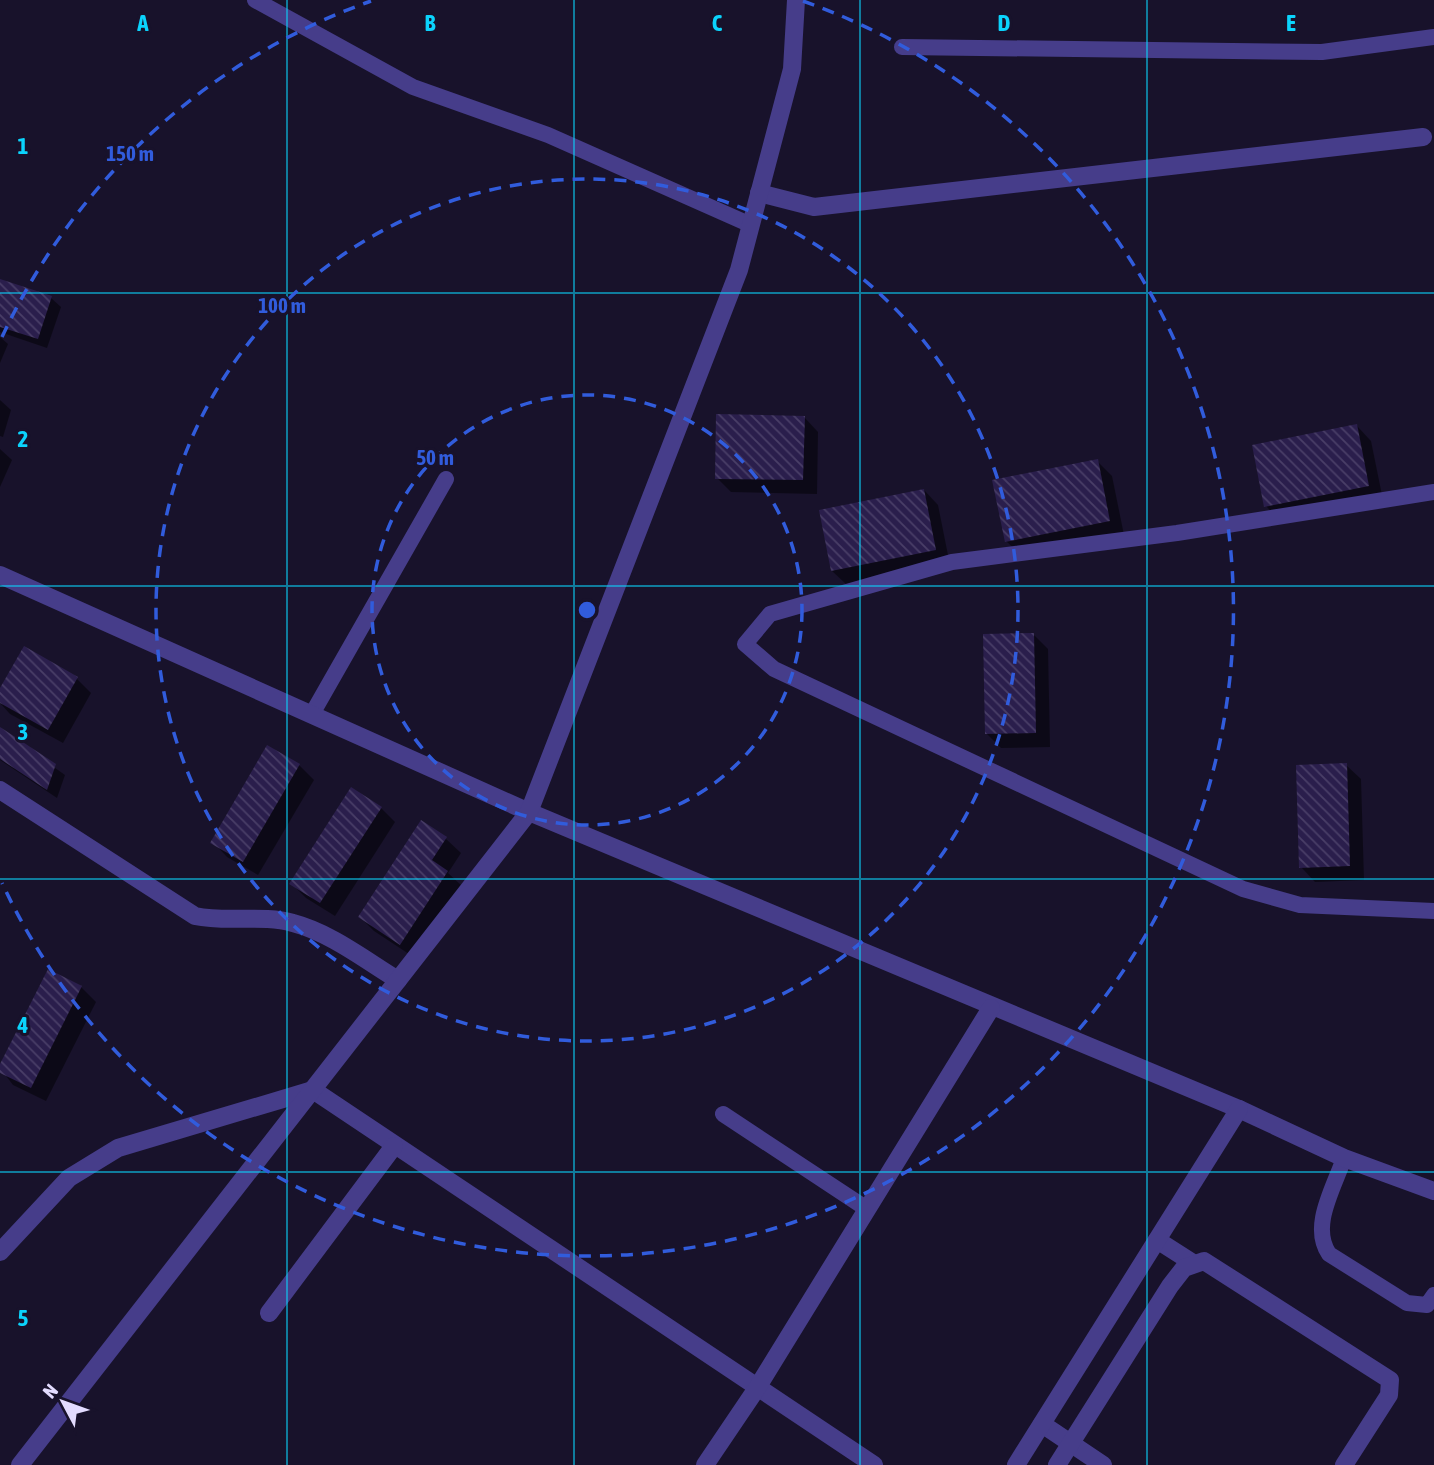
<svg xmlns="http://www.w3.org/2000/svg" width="1434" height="1465" viewBox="0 0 1434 1465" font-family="'Asap Condensed',sans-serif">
<defs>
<pattern id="building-back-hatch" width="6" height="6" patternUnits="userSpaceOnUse" patternTransform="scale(1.75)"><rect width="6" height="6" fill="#2a1e4c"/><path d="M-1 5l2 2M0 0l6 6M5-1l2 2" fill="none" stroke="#493e67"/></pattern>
</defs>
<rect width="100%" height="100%" fill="#18122b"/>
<!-- shadow -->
<g fill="#0007">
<path d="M 0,281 L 51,298 L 61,307 L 47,348 L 0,332 Z"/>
<path d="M 0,337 L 8,344 L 0,363 Z"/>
<path d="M 0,400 L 11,410 L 3,437 L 0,436 Z"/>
<path d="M 804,417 L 818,432 L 817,494 L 731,492 L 717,478 Z"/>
<path d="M 1357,426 L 1371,441 L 1383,500 L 1280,521 L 1266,506 Z"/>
<path d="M 0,449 L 12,460 L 0,487 Z"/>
<path d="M 1097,461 L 1112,476 L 1124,535 L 1021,555 L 1006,541 Z"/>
<path d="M 924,490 L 938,505 L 950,565 L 847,585 L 832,571 Z"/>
<path d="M 1033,634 L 1048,649 L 1050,747 L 1001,748 L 986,733 Z"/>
<path d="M 77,679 L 91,693 L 63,743 L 10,714 L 0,703 L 0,692 Z"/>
<path d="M 0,729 L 65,775 L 57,798 L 0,760 Z"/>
<path d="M 299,765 L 314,780 L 258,875 L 227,857 L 213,842 Z"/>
<path d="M 1346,765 L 1361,779 L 1364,880 L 1315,882 L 1301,867 Z"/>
<path d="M 381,808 L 395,822 L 335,916 L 306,898 L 291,883 Z"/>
<path d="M 421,822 L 446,839 L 461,853 L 448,873 L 462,886 L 415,958 L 374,931 L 360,917 Z"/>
<path d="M 81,987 L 96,1002 L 46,1101 L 13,1085 L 0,1068 Z"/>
</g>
<!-- building -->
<g fill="url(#building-back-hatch)">
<path d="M 0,279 L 52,296 L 38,339 L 0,327 Z"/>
<path d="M 716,414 L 805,416 L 803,480 L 715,479 Z"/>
<path d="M 1357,424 L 1369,486 L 1264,507 L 1252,445 Z"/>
<path d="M 1098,459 L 1110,521 L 1005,542 L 992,480 Z"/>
<path d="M 924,489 L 936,550 L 831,571 L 819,510 Z"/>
<path d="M 1034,633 L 1036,733 L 985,734 L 983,634 Z"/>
<path d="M 24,646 L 78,677 L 48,730 L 0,703 L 0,688 Z"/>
<path d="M 0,727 L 56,764 L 47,790 L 0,759 Z"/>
<path d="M 267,745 L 300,764 L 243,862 L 210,843 Z"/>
<path d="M 1347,763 L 1350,866 L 1299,868 L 1296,765 Z"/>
<path d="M 351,787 L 382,807 L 320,903 L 289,884 Z"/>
<path d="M 421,820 L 447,837 L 432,860 L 448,871 L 400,945 L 358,917 Z"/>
<path d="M 48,969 L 82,986 L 31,1088 L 0,1073 L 0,1064 Z"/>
</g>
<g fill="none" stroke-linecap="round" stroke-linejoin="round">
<!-- service -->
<g stroke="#463d8a" stroke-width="16">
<path d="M 255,0 L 413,87 L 548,135 L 751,225"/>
<path d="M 902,47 L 1322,52 L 1434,37"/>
<path d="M 1434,492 L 1177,533 L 952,562 L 770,614 L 745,644 L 774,669 L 1243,889 L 1300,905 L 1434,911"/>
<path d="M 312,714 L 446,479"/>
<path d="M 723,1114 L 867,1209"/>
<path d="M 1344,1158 C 1334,1188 1310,1226 1329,1254 L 1407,1303 L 1427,1305 L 1434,1295"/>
</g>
<!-- minor -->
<g stroke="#463d8a" stroke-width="18">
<path d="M 759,193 L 814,207 L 1423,137"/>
<path d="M 0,575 L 529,812 L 1239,1109 L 1344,1158 L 1434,1191"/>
<path d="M 0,790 L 195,916 C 227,923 262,914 293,923 C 331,933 365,960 398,980"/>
<path d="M 1157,1240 L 1193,1263"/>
<path d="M 0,1252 L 69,1178 L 118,1148 L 313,1090 L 874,1465"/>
<path d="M 269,1313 L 394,1146"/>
<path d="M 1042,1424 L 1103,1465"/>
<path d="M 20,1465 L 529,812 L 739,270 L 792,69 L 796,0"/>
<path d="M 705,1465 L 757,1388 L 991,1008"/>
<path d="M 1016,1465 L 1239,1109"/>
<path d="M 1057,1465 L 1170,1286 L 1184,1268 L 1204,1261 L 1390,1380 L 1389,1395 L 1344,1465"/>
</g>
</g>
<!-- grid -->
<path fill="none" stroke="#0bd3fc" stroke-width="2" stroke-opacity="0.55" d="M 287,0 L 287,1465M 574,0 L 574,1465M 860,0 L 860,1465M 1147,0 L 1147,1465M 0,293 L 1434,293M 0,586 L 1434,586M 0,879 L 1434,879M 0,1172 L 1434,1172"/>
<!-- distance rings -->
<g fill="none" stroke="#315cdc" stroke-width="3.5" stroke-dasharray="12 9">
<circle cx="587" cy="610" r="215"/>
<circle cx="587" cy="610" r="431"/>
<path d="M2 337A646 646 0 0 1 371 1M803 1A646 646 0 1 1 2 883"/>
</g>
<g font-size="23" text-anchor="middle" font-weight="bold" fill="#0bd3fc" stroke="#18122b" stroke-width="6" stroke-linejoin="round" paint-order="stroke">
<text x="143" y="31">A</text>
<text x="430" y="31">B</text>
<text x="717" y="31">C</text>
<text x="1004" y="31">D</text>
<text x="1291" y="31">E</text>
<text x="23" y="154">1</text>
<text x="23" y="447">2</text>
<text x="23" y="740">3</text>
<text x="23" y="1033">4</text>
<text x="23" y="1326">5</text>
</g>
<circle cx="587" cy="610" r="10" fill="#315cdc" stroke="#18122b" stroke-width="3.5"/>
<g font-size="21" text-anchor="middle" font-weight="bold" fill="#315cdc" stroke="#18122b" stroke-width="6" stroke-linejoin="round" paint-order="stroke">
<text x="130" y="161">150 m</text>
<text x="282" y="313">100 m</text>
<text x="435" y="465">50 m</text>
</g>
<!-- north arrow -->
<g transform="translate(63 1402) rotate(311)" stroke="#18122b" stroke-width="5" paint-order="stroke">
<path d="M0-5L12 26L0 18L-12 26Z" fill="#e3dcff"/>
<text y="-10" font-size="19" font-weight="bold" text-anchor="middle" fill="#e3dcff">N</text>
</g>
</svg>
